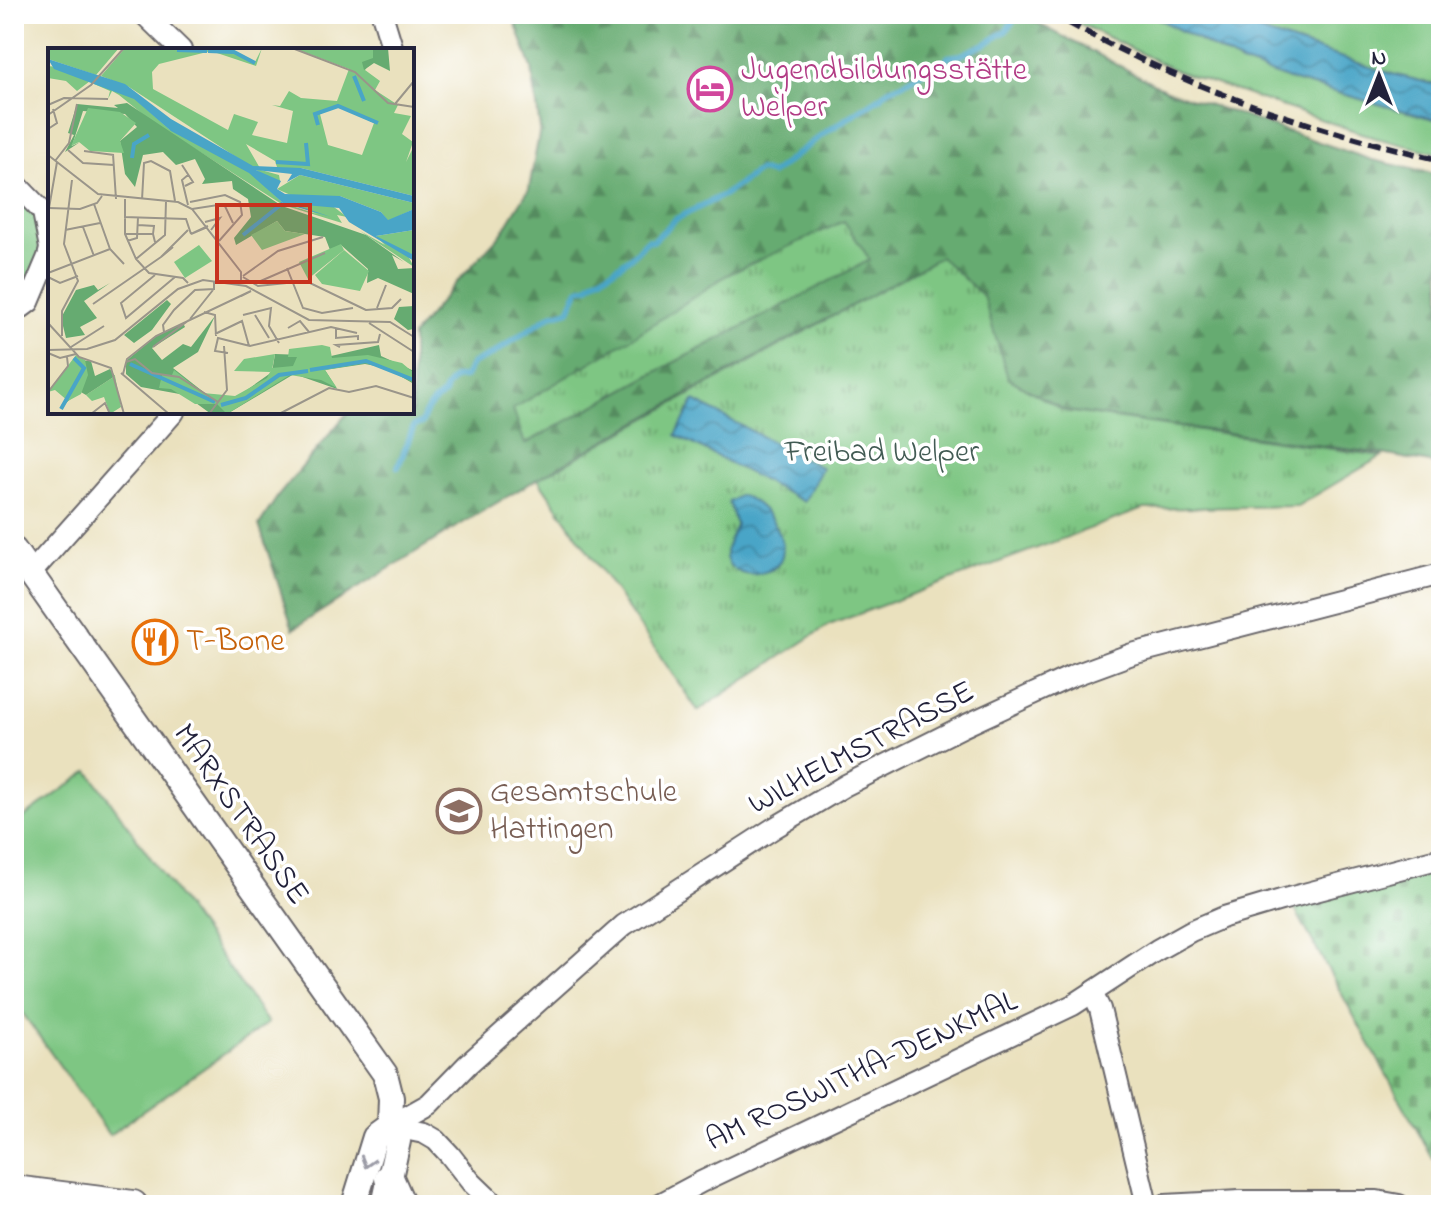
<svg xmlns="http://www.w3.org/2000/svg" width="1455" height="1219" viewBox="0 0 1455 1219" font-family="'Indie Flower',sans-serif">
<defs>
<pattern id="forest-firs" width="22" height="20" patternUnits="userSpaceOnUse" patternTransform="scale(2)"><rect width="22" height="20" fill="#66ab71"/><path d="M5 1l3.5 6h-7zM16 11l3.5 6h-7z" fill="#548b5e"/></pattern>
<pattern id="cemetery-stones" width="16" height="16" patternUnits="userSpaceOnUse" patternTransform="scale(2)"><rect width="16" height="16" fill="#7ec683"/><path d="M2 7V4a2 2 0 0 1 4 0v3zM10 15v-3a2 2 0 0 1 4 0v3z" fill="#67a06c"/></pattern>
<pattern id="park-tufts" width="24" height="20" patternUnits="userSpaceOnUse" patternTransform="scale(2)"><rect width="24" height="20" fill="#7ec683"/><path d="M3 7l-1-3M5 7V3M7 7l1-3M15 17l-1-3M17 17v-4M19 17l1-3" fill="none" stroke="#67a06c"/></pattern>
<pattern id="water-waves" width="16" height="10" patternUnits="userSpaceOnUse" patternTransform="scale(2)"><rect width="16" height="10" fill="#49a5c7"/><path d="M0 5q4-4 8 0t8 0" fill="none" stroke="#3c86a3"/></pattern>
</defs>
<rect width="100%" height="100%" fill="#fff"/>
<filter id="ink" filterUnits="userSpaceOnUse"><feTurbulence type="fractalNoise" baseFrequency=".0125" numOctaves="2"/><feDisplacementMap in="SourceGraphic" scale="16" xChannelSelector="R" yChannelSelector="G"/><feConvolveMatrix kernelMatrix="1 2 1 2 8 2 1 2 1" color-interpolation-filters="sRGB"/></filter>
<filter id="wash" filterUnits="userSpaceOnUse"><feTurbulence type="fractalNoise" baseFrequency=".006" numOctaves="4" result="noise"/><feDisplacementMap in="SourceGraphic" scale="32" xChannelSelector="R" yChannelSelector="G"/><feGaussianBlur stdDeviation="1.8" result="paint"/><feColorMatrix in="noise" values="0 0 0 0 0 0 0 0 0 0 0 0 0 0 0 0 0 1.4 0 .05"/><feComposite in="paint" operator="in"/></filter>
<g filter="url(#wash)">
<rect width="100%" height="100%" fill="#eae1be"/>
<!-- grass -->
<g fill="#7ec683" stroke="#50745f" stroke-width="2">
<path d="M 1060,14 L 1150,14 L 1241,63 L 1287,79 L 1441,121 L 1441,154 L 1376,138 L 1177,71 Z"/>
<path d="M 1214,14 L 1441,14 L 1441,86 L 1392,74 L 1231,22 Z"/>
<path d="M 14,191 L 36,213 L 44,256 L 21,300 L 14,305 Z"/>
<path d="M 89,771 L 268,1023 L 109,1135 L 14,1001 L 14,824 Z"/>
</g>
<!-- forest -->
<path fill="url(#forest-firs)" stroke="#446656" stroke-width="2" d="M 512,14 L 1020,14 L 1166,90 L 1372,160 L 1441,175 L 1441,465 L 1382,454 L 1066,411 L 1008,378 L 939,258 C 794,338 647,414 505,498 C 433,540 363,585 293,629 L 259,525 L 278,496 L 348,412 L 412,412 L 412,336 L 455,284 L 502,233 L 529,189 L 540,129 L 532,68 Z"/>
<!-- cemetery -->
<path fill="url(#cemetery-stones)" stroke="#50745f" stroke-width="2" d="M 1441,867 L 1441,1155 L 1433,1159 L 1292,904 Z"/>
<!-- park -->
<g fill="url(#park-tufts)" stroke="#50745f" stroke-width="2">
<path d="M 844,221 L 870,260 L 656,372 L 525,444 L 513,409 L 638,334 L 727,275 Z"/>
<path d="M 940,257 L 983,296 L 1008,378 L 1065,411 L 1382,456 L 1297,506 L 1143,509 L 829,625 L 698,711 L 538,479 C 671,404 806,332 940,257 Z"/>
</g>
<!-- water -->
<g fill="url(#water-waves)" stroke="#366481" stroke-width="2">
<path d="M 1150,14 L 1214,14 L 1231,22 L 1392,74 L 1441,86 L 1441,121 L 1287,79 L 1241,63 Z"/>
<path d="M 694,401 L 822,468 L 804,502 L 676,435 Z"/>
<path d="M 740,495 C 772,504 806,564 761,573 C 755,575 748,575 742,573 C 734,570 726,564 726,555 C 725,545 733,535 736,525 L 729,502 Z"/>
</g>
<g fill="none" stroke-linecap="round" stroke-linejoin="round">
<!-- stream -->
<path stroke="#49a5c7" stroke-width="6" d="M 398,467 L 414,426 L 422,423 C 425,409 433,402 444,394 L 446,388 L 454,378 L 465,377 L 472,364 L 491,355 L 551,315 L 569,310 L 579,289 L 589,286 C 594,278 603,276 611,271 C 626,262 637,252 648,240 L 653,241 L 676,219 L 727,193 L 759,170 L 771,174 L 823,134 L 879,98 L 889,89 L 902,84 L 918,74 L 942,65 L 948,57 L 961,55 L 985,44 L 1006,31 L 1018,14"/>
</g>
</g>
<g filter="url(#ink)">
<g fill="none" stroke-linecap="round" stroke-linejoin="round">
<!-- minor casing -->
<g stroke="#686569" stroke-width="24">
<g id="minor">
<path d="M 144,14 L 181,50"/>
<path d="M 382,14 L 393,50"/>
<path d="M 14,182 L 43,212 L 50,248"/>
<path d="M 14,313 L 29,302 L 48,257 L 50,249"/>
<path d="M 31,573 L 174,412"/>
<path d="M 1092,993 L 1100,1009 L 1147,1205"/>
<path d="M 390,1126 L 429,1104 L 468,1064 L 624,925 L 774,828 L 846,785 L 962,727 L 1072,676 L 1132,654 L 1441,574"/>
<path d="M 390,1126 L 424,1133 L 436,1140 L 450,1155 L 471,1182 L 495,1205"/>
<path d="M 658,1205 L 701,1182 L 1073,1005 L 1157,950 L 1191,931 L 1224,917 L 1281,900 L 1441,858"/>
<path d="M 1165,1205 L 1240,1201 L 1377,1201 L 1399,1205"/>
</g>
</g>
<!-- tertiary casing -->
<g stroke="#686569" stroke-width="28">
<g id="tertiary">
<path d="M 14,550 L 385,1074 L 391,1098 L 390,1126 L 398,1141 L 384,1205"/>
<path d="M 354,1205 L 375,1137 L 390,1126"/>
</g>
</g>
<!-- secondary casing -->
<g stroke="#686569" stroke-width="32">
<g id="secondary">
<path d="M 389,1178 L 401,1205"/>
<path d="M 14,1190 L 133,1205"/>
</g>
</g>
<!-- minor -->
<use href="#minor" stroke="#fff" stroke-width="20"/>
<!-- tertiary -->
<use href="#tertiary" stroke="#fff" stroke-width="24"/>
<!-- secondary -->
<use href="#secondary" stroke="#fff" stroke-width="28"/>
<!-- rail -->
<path stroke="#22223b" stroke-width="6" stroke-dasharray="12 6" stroke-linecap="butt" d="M 1053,14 C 1178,85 1301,127 1441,160"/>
</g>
<!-- one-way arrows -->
<defs><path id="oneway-chevron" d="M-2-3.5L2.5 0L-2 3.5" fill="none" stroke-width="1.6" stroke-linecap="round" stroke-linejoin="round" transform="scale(2)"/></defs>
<use stroke="#9c9ca7" href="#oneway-chevron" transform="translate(367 1162) rotate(107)"/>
</g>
<!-- icons -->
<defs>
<g id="hotel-ring" transform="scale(2.3)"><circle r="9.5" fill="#fff" stroke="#d1479c" stroke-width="1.5"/><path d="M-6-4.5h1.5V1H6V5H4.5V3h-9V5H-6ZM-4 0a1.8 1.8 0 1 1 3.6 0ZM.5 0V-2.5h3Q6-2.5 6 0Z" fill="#d1479c"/></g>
<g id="restaurant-ring" transform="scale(2.3)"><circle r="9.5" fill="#fff" stroke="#e8710a" stroke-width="1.5"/><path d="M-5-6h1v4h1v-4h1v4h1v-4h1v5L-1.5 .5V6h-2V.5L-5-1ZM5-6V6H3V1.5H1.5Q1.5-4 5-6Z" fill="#e8710a"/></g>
<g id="school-ring" transform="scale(2.3)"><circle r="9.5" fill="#fff" stroke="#8d6e63" stroke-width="1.5"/><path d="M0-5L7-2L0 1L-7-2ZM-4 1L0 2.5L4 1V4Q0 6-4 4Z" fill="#8d6e63"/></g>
</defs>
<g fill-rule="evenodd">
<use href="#hotel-ring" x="710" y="89"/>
<use href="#restaurant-ring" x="155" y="642"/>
<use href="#school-ring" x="459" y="811"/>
</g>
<g text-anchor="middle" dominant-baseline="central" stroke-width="7" stroke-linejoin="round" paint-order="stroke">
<!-- hotel labels -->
<g font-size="32" fill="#b23c85" stroke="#fff" text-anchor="start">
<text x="741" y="71">Jugendbildungsstätte<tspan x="741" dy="37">Welper</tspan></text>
</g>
<!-- park labels -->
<g font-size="32" fill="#425b54" stroke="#fff">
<text x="882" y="453">Freibad Welper</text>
</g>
<!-- food labels -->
<g font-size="32" fill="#c56008" stroke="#fff" text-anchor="start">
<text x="186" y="642">T-Bone</text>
</g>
<!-- street labels -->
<g font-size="32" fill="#22223b" stroke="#fff">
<text transform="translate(862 749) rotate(-28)">WILHELMSTRASSE</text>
<text transform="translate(240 815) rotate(55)">MARXSTRASSE</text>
<text transform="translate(862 1072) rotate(-25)">AM ROSWITHA-DENKMAL</text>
</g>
<!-- education labels -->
<g font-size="32" fill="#785e54" stroke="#fff" text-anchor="start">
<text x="490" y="793">Gesamtschule<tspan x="490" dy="37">Hattingen</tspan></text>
</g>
</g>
<!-- overview -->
<g transform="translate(48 48)">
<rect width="366" height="366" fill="#eae1be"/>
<path d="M 0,0 L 71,0 L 48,27 L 0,11 ZM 77,0 L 174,0 L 207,14 L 214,0 L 208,18 L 163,3 L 111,16 L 104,24 L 105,41 L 180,82 L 186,66 L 210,74 L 204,87 L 239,95 L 245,63 L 224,57 L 232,58 L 241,43 L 253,50 L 289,53 L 301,21 L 245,0 L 325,0 L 326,10 L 317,22 L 332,33 L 327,42 L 350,57 L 346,65 L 363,68 L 354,86 L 365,94 L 358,114 L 366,98 L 366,148 L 253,120 L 222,120 L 229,119 L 227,113 L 198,96 L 213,122 L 231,127 L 232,133 L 225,133 L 81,39 L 53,28 ZM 290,58 L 326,75 L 314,107 L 280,97 L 272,66 ZM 0,18 L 9,19 L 42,33 L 29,43 L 18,33 L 0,30 ZM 55,35 L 86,50 L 121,81 L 202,124 L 235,155 L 269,166 L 245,156 L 282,156 L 299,169 L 289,167 L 294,175 L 235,157 L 102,72 L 71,47 L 64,43 L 60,51 L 62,43 L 46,36 ZM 252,127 L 366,155 L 366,161 L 340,173 L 333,164 L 292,148 L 247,149 L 229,141 ZM 366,182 L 366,207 L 348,201 L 359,206 L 366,219 L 312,183 L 337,197 L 328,188 ZM 151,197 L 164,213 L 137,230 L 126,214 ZM 67,328 L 73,359 L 62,366 L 56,349 L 44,353 L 38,347 Z" fill="#7ec683" fill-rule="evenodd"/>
<path d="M 325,0 L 340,0 L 342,23 L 326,15 L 316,22 L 314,14 L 325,10 ZM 79,55 L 234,158 L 318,187 L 356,214 L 344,207 L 350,221 L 366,220 L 366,246 L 330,230 L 319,235 L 320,221 L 293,197 L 282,202 L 277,189 L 237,183 L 229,173 L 188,197 L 186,190 L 203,169 L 200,151 L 185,141 L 184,133 L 154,136 L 157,131 L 147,111 L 128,117 L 115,104 L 95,107 L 87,139 L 77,126 L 72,93 L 89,79 L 77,66 L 35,63 L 24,98 L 32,94 L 17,104 L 26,87 L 20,85 L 29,56 L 70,60 L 66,57 ZM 62,235 L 36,253 L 49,270 L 32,279 L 37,287 L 18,290 L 13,270 L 28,242 L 46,237 L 50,242 ZM 119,252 L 123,256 L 104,282 L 86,295 L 76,287 ZM 366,258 L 366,281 L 360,282 L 346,271 L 351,259 ZM 167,268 L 150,304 L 125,320 L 158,346 L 189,349 L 224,324 L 227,306 L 283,308 L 331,297 L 333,308 L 366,323 L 366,336 L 338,320 L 317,316 L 277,322 L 289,341 L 246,326 L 179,366 L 163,366 L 137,347 L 93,339 L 78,326 L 78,313 L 108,288 L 135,275 L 137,279 L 104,300 L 114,312 L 135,296 L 143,299 ZM 27,312 L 43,313 L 47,328 L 62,321 L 67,328 L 38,347 L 31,343 L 18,355 Z" fill="#66ab71"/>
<path d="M 40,60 L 72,64 L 88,75 L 72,93 L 76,105 L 42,103 L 31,94 L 23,98 ZM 293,196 L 296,202 L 260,231 L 251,214 Z" fill="#7ec683"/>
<path d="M 229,173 L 237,183 L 257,186 L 214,202 L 203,187 ZM 296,202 L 321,223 L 312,243 L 274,236 L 267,227 ZM 274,297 L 282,299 L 284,310 L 320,307 L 354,315 L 366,325 L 366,335 L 341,321 L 317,315 L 277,322 L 289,340 L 273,332 L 242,327 L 179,366 L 169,356 L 147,356 L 123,341 L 111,340 L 114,327 L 124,327 L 126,322 L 155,345 L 187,348 L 219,330 L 224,320 L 245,318 L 249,309 L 240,309 L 241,301 ZM 28,307 L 37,312 L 40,327 L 33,346 L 20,353 L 7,342 L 0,344 Z" fill="#7ec683"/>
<path d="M 227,306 L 224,322 L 222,324 L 186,323 L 196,311 Z" fill="#7ec683"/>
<path d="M 0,11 L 77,36 L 123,71 L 205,118 L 253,120 L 366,148 L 366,155 L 252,127 L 239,134 L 244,126 L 208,122 L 233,133 L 229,141 L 237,146 L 292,148 L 333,164 L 340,172 L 366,161 L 366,182 L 328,188 L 366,207 L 366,213 L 301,174 L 291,160 L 245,156 L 283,169 L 235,155 L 201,125 L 123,83 L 86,51 L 6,21 Z" fill="#49a5c7"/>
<path fill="none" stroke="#49a5c7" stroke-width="4" d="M 129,2 L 159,3M 160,3 L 186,4 L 207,15M 306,28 L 316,53M 270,77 L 267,66 L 290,58 L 330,75M 84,110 L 86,96 L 101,87M 228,114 L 260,116 L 258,95M 195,187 L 235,155M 82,316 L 167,354M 262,322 L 318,313 L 366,332M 173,357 L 198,350 L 231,327 L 260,323M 13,361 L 36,320 L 26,310"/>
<path fill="none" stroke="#9a958a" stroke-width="2" d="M 244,0 L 307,24 L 340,55 L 366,59M 347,56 L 366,33M 0,57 L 16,50 L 60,51M 0,67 L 43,37 L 76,0M 0,81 L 9,75 L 5,61M 20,102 L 35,115 L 66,117M 36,103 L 66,107M 65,106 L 68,151M 0,107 L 50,146 L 130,154 L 144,161 L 193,224 L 193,236M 7,113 L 21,95 L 29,56M 134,117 L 145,134 L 137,138M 77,151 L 77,186 L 88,211 L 101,225 L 135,230 L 140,235M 94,152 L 96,115 L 103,113 L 122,123 L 127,153M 142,154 L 177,147 L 192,154 L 194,167 L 171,193M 46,156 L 62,201 L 76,216M 140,157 L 134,132 L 140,127M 0,160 L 32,161 L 49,155 L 54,148M 1,160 L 9,114M 144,161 L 176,156 L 185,175M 76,169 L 138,171 L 143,186M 157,174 L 172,170 L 163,182M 90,177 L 106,178 L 105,186M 35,179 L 46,208M 157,180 L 143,186 L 160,178M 17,182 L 52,175M 77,186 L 105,186 L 107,194M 79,193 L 89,190 L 90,169M 125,199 L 113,209 L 140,182M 88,211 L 117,187 L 118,153M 239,220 L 255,260 L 274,265 L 305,260M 0,225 L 62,201M 107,227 L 73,255 L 78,270 L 127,229M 195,228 L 230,203 L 275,189M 0,229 L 12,235 L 30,228M 195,229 L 210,238 L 258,233 L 318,262M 208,235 L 277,205M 45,256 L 113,209M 329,260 L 338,237M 318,262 L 344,260 L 353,251M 156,264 L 167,267 L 168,288M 195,267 L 223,260 L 221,278 L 231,295M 207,267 L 221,290M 142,271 L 165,242M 0,275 L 31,309 L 63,320 L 76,366M 321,275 L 366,304M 240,280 L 252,273 L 261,284M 288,280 L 288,290 L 310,288 L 310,292M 116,284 L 115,277 L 126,262 L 147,242 L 166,241 L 166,233M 167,286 L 194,273 L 201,298M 14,288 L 14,263 L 30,233 L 16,196 L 24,132M 23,299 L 56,278M 105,299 L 141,272M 292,299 L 288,297 L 330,294 L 332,286M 0,302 L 39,301 L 67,292 L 130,241 L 155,232 L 198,238 L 261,272 L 342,274 L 366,289M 0,305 L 12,310 L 28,306M 180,305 L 167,303 L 170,290 L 202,298 L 283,279 L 309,285M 78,314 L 87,311 L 104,325 L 131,329 L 170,354M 73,325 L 121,366M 75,326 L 79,311 L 108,288 L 203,243 L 193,248M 0,344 L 20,318 L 19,309M 43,366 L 57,355 L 62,366M 161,366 L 179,342 L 176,298M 231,366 L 281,340 L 301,344 L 328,338 L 366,350"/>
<path fill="#c8321e" fill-opacity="0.15" stroke="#c8321e" stroke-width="4" d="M 169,157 L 262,157 L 262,234 L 169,234 Z"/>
<rect width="366" height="366" fill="none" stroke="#22223b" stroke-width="4"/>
</g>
<!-- margin -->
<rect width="1455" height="1219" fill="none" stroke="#fff" stroke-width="48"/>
<!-- north arrow -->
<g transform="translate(1379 76)" stroke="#ffffff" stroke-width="6" paint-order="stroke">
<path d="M0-6L14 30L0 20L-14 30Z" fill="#22223b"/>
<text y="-12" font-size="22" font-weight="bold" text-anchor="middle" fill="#22223b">N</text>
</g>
</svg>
